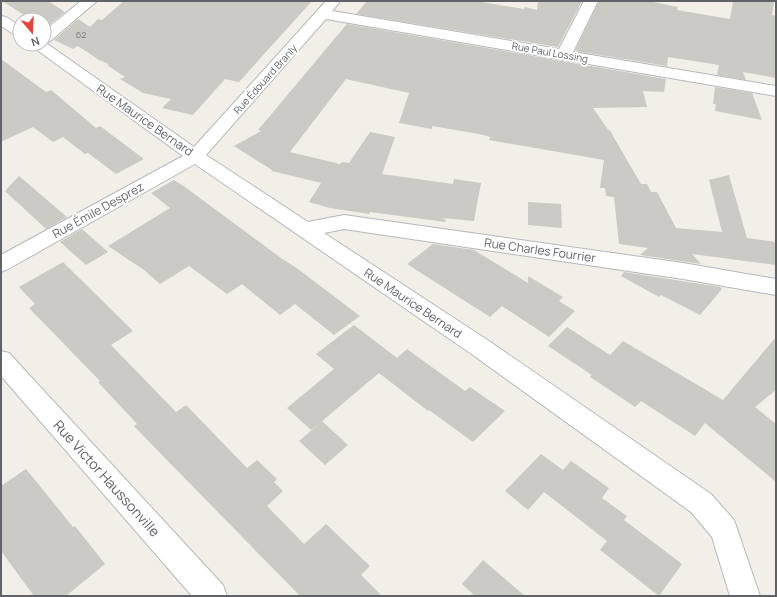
<svg xmlns="http://www.w3.org/2000/svg" width="777" height="597" viewBox="0 0 777 597" font-family="Manrope,sans-serif">
<rect width="100%" height="100%" fill="#f1efe8"/>
<!-- building -->
<g fill="#cccac5">
<path d="M 2,1 L 48,1 L 65,12 L 44,29 L 44,20 L 32,20 Z"/>
<path d="M 124,1 L 312,1 L 239,82 L 225,79 L 193,115 L 162,108 L 171,99 L 143,93 L 120,79 L 125,77 L 107,65 L 109,64 L 99,60 L 78,46 L 73,49 L 54,40 L 78,19 L 90,27 L 98,19 L 102,20 Z"/>
<path d="M 367,1 L 476,1 L 524,9 L 525,7 L 537,10 L 538,1 L 582,1 L 558,47 L 356,14 Z"/>
<path d="M 599,1 L 648,1 L 678,7 L 677,10 L 730,19 L 733,1 L 774,1 L 772,15 L 776,16 L 776,78 L 743,72 L 746,80 L 717,75 L 719,65 L 668,57 L 667,66 L 575,51 Z"/>
<path d="M 347,24 L 666,79 L 664,92 L 643,91 L 647,107 L 593,108 L 609,131 L 609,129 L 641,184 L 647,184 L 651,192 L 657,192 L 676,228 L 722,232 L 709,180 L 729,175 L 747,238 L 776,242 L 776,265 L 692,254 L 701,264 L 640,255 L 648,248 L 619,244 L 614,197 L 606,196 L 605,188 L 600,188 L 604,160 L 489,140 L 490,137 L 479,134 L 432,126 L 432,129 L 399,123 L 409,93 L 346,79 L 290,152 L 340,164 L 342,162 L 349,163 L 370,132 L 395,137 L 382,174 L 453,184 L 454,179 L 481,183 L 474,221 L 442,218 L 446,220 L 445,222 L 370,212 L 369,214 L 330,208 L 309,202 L 321,183 L 272,171 L 272,170 L 234,146 L 261,131 L 258,130 Z"/>
<path d="M 1,59 L 46,92 L 51,90 L 96,128 L 100,126 L 144,159 L 116,174 L 88,153 L 85,154 L 63,137 L 53,142 L 33,127 L 1,142 Z"/>
<path d="M 715,87 L 752,93 L 762,120 L 715,111 L 716,104 L 713,104 Z"/>
<path d="M 19,176 L 67,217 L 46,229 L 5,191 Z"/>
<path d="M 174,180 L 185,187 L 281,258 L 298,269 L 360,316 L 334,335 L 295,304 L 280,315 L 242,284 L 227,294 L 189,266 L 160,284 L 144,270 L 108,246 L 170,208 L 151,193 Z"/>
<path d="M 528,202 L 561,204 L 562,228 L 528,225 Z"/>
<path d="M 82,229 L 108,252 L 86,265 L 60,242 Z"/>
<path d="M 433,244 L 474,250 L 528,283 L 528,276 L 563,297 L 559,301 L 575,311 L 549,337 L 502,306 L 490,317 L 407,264 Z"/>
<path d="M 63,262 L 133,331 L 111,345 L 176,412 L 186,405 L 247,468 L 257,460 L 277,479 L 274,482 L 283,491 L 267,506 L 304,544 L 326,524 L 370,566 L 361,575 L 382,596 L 300,596 L 161,454 L 134,426 L 137,424 L 98,382 L 100,381 L 29,308 L 35,304 L 19,287 Z"/>
<path d="M 624,272 L 720,287 L 722,289 L 700,315 L 661,295 L 659,297 L 621,276 Z"/>
<path d="M 354,325 L 397,358 L 407,349 L 465,391 L 470,387 L 505,411 L 473,442 L 429,410 L 428,411 L 379,373 L 322,421 L 348,445 L 325,465 L 299,441 L 321,422 L 311,430 L 287,408 L 334,369 L 316,354 Z"/>
<path d="M 567,327 L 610,355 L 623,341 L 723,400 L 776,337 L 776,390 L 755,407 L 776,424 L 776,482 L 705,423 L 695,436 L 641,401 L 635,407 L 590,377 L 592,375 L 548,346 Z"/>
<path d="M 541,454 L 563,470 L 571,461 L 609,488 L 602,498 L 627,516 L 624,520 L 682,564 L 659,596 L 600,550 L 607,541 L 544,492 L 528,510 L 505,491 Z"/>
<path d="M 26,469 L 73,527 L 75,526 L 105,564 L 66,596 L 34,596 L 1,551 L 1,486 Z"/>
<path d="M 483,560 L 525,596 L 475,596 L 462,584 Z"/>
</g>
<g fill="none" stroke-linecap="round" stroke-linejoin="round">
<!-- street casing -->
<g stroke="#b5b8bc" stroke-width="2">
<g id="street">
<path d="M 81,1 L 97,1 L 49,42 L 46,43 L 194,147 L 326,1 L 338,1 L 339,3 L 332,11 L 559,49 L 584,1 L 598,1 L 573,52 L 776,86 L 776,96 L 326,19 L 206,155 L 308,222 L 344,215 L 683,263 L 776,279 L 776,295 L 683,279 L 344,229 L 324,233 L 489,341 L 711,494 L 734,520 L 760,596 L 730,596 L 712,537 L 691,512 L 473,355 L 195,164 L 8,269 L 1,272 L 1,255 L 183,156 L 33,47 L 30,44 L 44,44 L 44,31 Z"/>
<path d="M 1,16 L 6,17 L 20,26 L 20,36 L 15,35 L 1,26 Z"/>
<path d="M 1,351 L 9,353 L 223,585 L 227,596 L 192,596 L 1,376 Z"/>
</g>
</g>
<!-- street -->
<use href="#street" fill="#fff" fill-rule="evenodd"/>
</g>
<g text-anchor="middle" dominant-baseline="central" stroke-width="4" stroke-linejoin="round" paint-order="stroke">
<!-- far-number labels -->
<g font-size="9" fill="#7a7d7f">
<text x="81" y="34">62</text>
</g>
<!-- far-street labels -->
<g font-size="10" fill="#5f6368" stroke="#fff">
<text transform="translate(550 52) rotate(10)">Rue Paul Lossing</text>
<text transform="translate(265 79) rotate(-48)">Rue Édouard Branly</text>
</g>
<!-- street labels -->
<g font-size="12" fill="#5f6368" stroke="#fff">
<text transform="translate(145 120) rotate(35)">Rue Maurice Bernard</text>
<text transform="translate(98 210) rotate(-29)">Rue Émile Desprez</text>
<text transform="translate(540 250) rotate(8)">Rue Charles Fourrier</text>
<text transform="translate(413 303) rotate(34)">Rue Maurice Bernard</text>
</g>
<!-- near-street labels -->
<g font-size="14" fill="#5f6368" stroke="#fff">
<text transform="translate(107 478) rotate(48)">Rue Victor Haussonville</text>
</g>
</g>
<!-- border -->
<rect width="777" height="597" fill="none" stroke="#5f6368" stroke-width="4"/>
<!-- north arrow -->
<g transform="translate(32 32) rotate(161)"><circle r="19" fill="#ffffff" stroke="#bfc1c3"/>
<path d="M0-3L7 15L0 10L-7 15Z" fill="#ea4335"/>
<text y="-6" font-size="11" font-weight="bold" text-anchor="middle" fill="#5f6368">N</text>
</g>
</svg>
